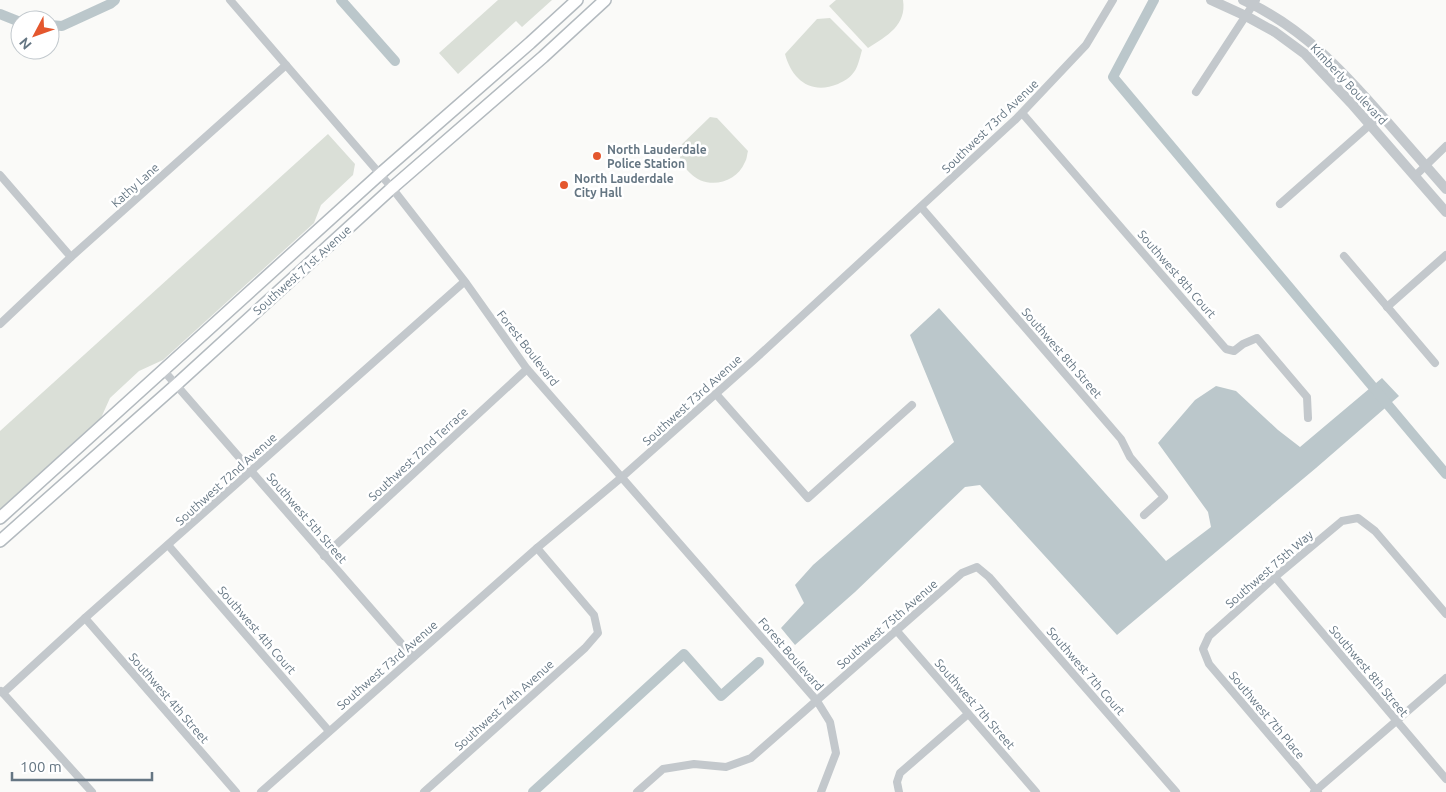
<svg xmlns="http://www.w3.org/2000/svg" width="1446" height="792" viewBox="0 0 1446 792" font-family="Ubuntu,sans-serif">
<rect width="100%" height="100%" fill="#fafaf8"/>
<!-- green -->
<g fill="#dadfd7">
<path d="M 498,0 L 552,0 L 522,27 L 516,21 L 458,74 L 439,53 Z"/>
<path d="M 836,0 L 903,0 C 907,25 887,36 868,48 L 829,6 Z"/>
<path d="M 830,18 L 862,50 C 860,57 858,67 854,72 C 850,78 844,81 838,84 C 811,95 792,80 785,54 L 817,19 Z"/>
<path d="M 710,117 L 717,118 L 748,151 C 747,154 747,159 745,162 C 736,184 706,190 690,173 C 683,167 680,158 677,149 Z"/>
<path d="M 328,134 L 355,164 L 353,175 L 321,205 L 314,223 L 163,360 L 139,371 L 110,398 L 101,418 L 0,510 L 0,431 Z"/>
</g>
<!-- water -->
<path fill="#bbc7cb" d="M 939,308 L 1166,561 L 1211,527 L 1208,512 L 1158,443 L 1195,400 L 1216,386 L 1236,391 L 1278,430 L 1300,447 L 1382,378 L 1399,396 L 1316,468 L 1117,635 L 980,485 L 965,487 L 855,592 L 795,645 L 781,628 L 804,603 L 795,585 L 813,565 L 954,442 L 910,335 Z"/>
<g fill="none" stroke-linecap="round" stroke-linejoin="round">
<!-- canal -->
<g stroke="#bbc7cb" stroke-width="10">
<path d="M 341,0 L 395,61"/>
<path d="M 1154,0 L 1113,77 L 1446,474"/>
<path d="M 0,14 L 20,22"/>
<path d="M 50,25 L 62,26 L 110,4 L 115,0"/>
<path d="M 533,792 L 684,654 L 721,696 L 759,662"/>
</g>
<!-- secondary casing -->
<g stroke="#b3babf" stroke-width="14">
<g id="secondary">
<path d="M 0,518 L 380,174 L 530,43 L 577,0"/>
<path d="M 0,541 L 177,384 L 392,188 L 543,57 L 605,0"/>
</g>
</g>
<!-- minor -->
<g stroke="#c3c8cc" stroke-width="8">
<path d="M 230,0 L 392,188 L 466,283 L 527,369 L 817,701 L 830,722 L 836,753 L 821,792"/>
<path d="M 1196,92 L 1256,0"/>
<path d="M 1022,113 L 1226,349 L 1234,351 L 1243,344 L 1257,338 L 1307,397 L 1308,418"/>
<path d="M 0,175 L 71,257"/>
<path d="M 1415,176 L 1446,146"/>
<path d="M 1280,204 L 1381,115"/>
<path d="M 921,207 L 1121,439 L 1130,457 L 1164,497 L 1144,515"/>
<path d="M 1344,256 L 1435,363"/>
<path d="M 1387,307 L 1446,255"/>
<path d="M 0,324 L 71,257 L 286,65"/>
<path d="M 164,371 L 413,657"/>
<path d="M 716,394 L 808,498 L 912,405"/>
<path d="M 168,545 L 329,731"/>
<path d="M 324,556 L 527,369"/>
<path d="M 1275,577 L 1446,779"/>
<path d="M 85,618 L 236,792"/>
<path d="M 896,630 L 1036,792"/>
<path d="M 1,691 L 92,792"/>
<path d="M 3,693 L 85,618 L 464,282"/>
<path d="M 261,792 L 537,548 L 622,477 L 755,359 L 1016,119 L 1086,45 L 1113,0"/>
<path d="M 424,792 L 585,648 L 598,633 L 594,615 L 537,548"/>
<path d="M 637,792 L 663,769 L 694,764 L 726,767 L 751,758 L 962,573 L 977,567 L 989,577 L 1176,792"/>
<path d="M 899,792 L 897,782 L 900,773 L 968,714"/>
<path d="M 1314,792 L 1446,678"/>
<path d="M 1318,792 L 1209,664 L 1203,649 L 1209,636 L 1275,577 L 1342,521 L 1358,518 L 1375,531 L 1446,614"/>
</g>
<!-- tertiary -->
<g stroke="#c3c8cc" stroke-width="10">
<path d="M 1211,0 L 1246,16 L 1275,32 L 1305,54 L 1351,103 L 1446,212"/>
<path d="M 1243,0 C 1301,26 1342,70 1383,117 C 1404,141 1425,165 1446,189"/>
</g>
<!-- secondary -->
<use href="#secondary" stroke="#fff" stroke-width="11"/>
</g>
<!-- markers -->
<g fill="#e4572e" stroke="#fff" stroke-width="2">
<circle cx="597" cy="156" r="5"/>
<circle cx="564" cy="185" r="5"/>
</g>
<g text-anchor="middle" dominant-baseline="central" stroke-width="5" stroke-linejoin="round" paint-order="stroke">
<!-- street labels -->
<g font-size="12" fill="#657683" stroke="#fff">
<text transform="translate(1349 84) rotate(47)">Kimberly Boulevard</text>
<text transform="translate(990 126) rotate(-44)">Southwest 73rd Avenue</text>
<text transform="translate(135 185) rotate(-42)">Kathy Lane</text>
<text transform="translate(302 270) rotate(-42)">Southwest 71st Avenue</text>
<text transform="translate(1177 274) rotate(49)">Southwest 8th Court</text>
<text transform="translate(528 348) rotate(52)">Forest Boulevard</text>
<text transform="translate(1062 353) rotate(49)">Southwest 8th Street</text>
<text transform="translate(692 400) rotate(-42)">Southwest 73rd Avenue</text>
<text transform="translate(418 454) rotate(-43)">Southwest 72nd Terrace</text>
<text transform="translate(226 479) rotate(-42)">Southwest 72nd Avenue</text>
<text transform="translate(307 518) rotate(49)">Southwest 5th Street</text>
<text transform="translate(1269 569) rotate(-41)">Southwest 75th Way</text>
<text transform="translate(887 624) rotate(-41)">Southwest 75th Avenue</text>
<text transform="translate(257 630) rotate(49)">Southwest 4th Court</text>
<text transform="translate(791 654) rotate(49)">Forest Boulevard</text>
<text transform="translate(387 665) rotate(-41)">Southwest 73rd Avenue</text>
<text transform="translate(1086 671) rotate(49)">Southwest 7th Court</text>
<text transform="translate(1369 671) rotate(50)">Southwest 8th Street</text>
<text transform="translate(169 698) rotate(49)">Southwest 4th Street</text>
<text transform="translate(975 704) rotate(49)">Southwest 7th Street</text>
<text transform="translate(504 705) rotate(-42)">Southwest 74th Avenue</text>
<text transform="translate(1267 715) rotate(50)">Southwest 7th Place</text>
</g>
<!-- poi labels -->
<g font-size="12" font-weight="bold" fill="#657683" stroke="#fff" text-anchor="start">
<text x="607" y="149">North Lauderdale<tspan x="607" dy="14">Police Station</tspan></text>
<text x="574" y="178">North Lauderdale<tspan x="574" dy="14">City Hall</tspan></text>
</g>
</g>
<!-- north arrow -->
<g transform="translate(35 35) rotate(229)"><circle r="24" fill="#ffffff" stroke="#c1c8cd"/>
<path d="M0-4L9 19L0 12L-9 19Z" fill="#e4572e"/>
<text y="-8" font-size="14" font-weight="bold" text-anchor="middle" fill="#657683">N</text>
</g>
<!-- scale -->
<path d="M12 772v8h140v-8" fill="none" stroke="#657683" stroke-width="2.5"/>
<text x="20" y="772" font-size="15" fill="#657683" stroke="#ffffff" stroke-width="4" paint-order="stroke">100 m</text>
</svg>
